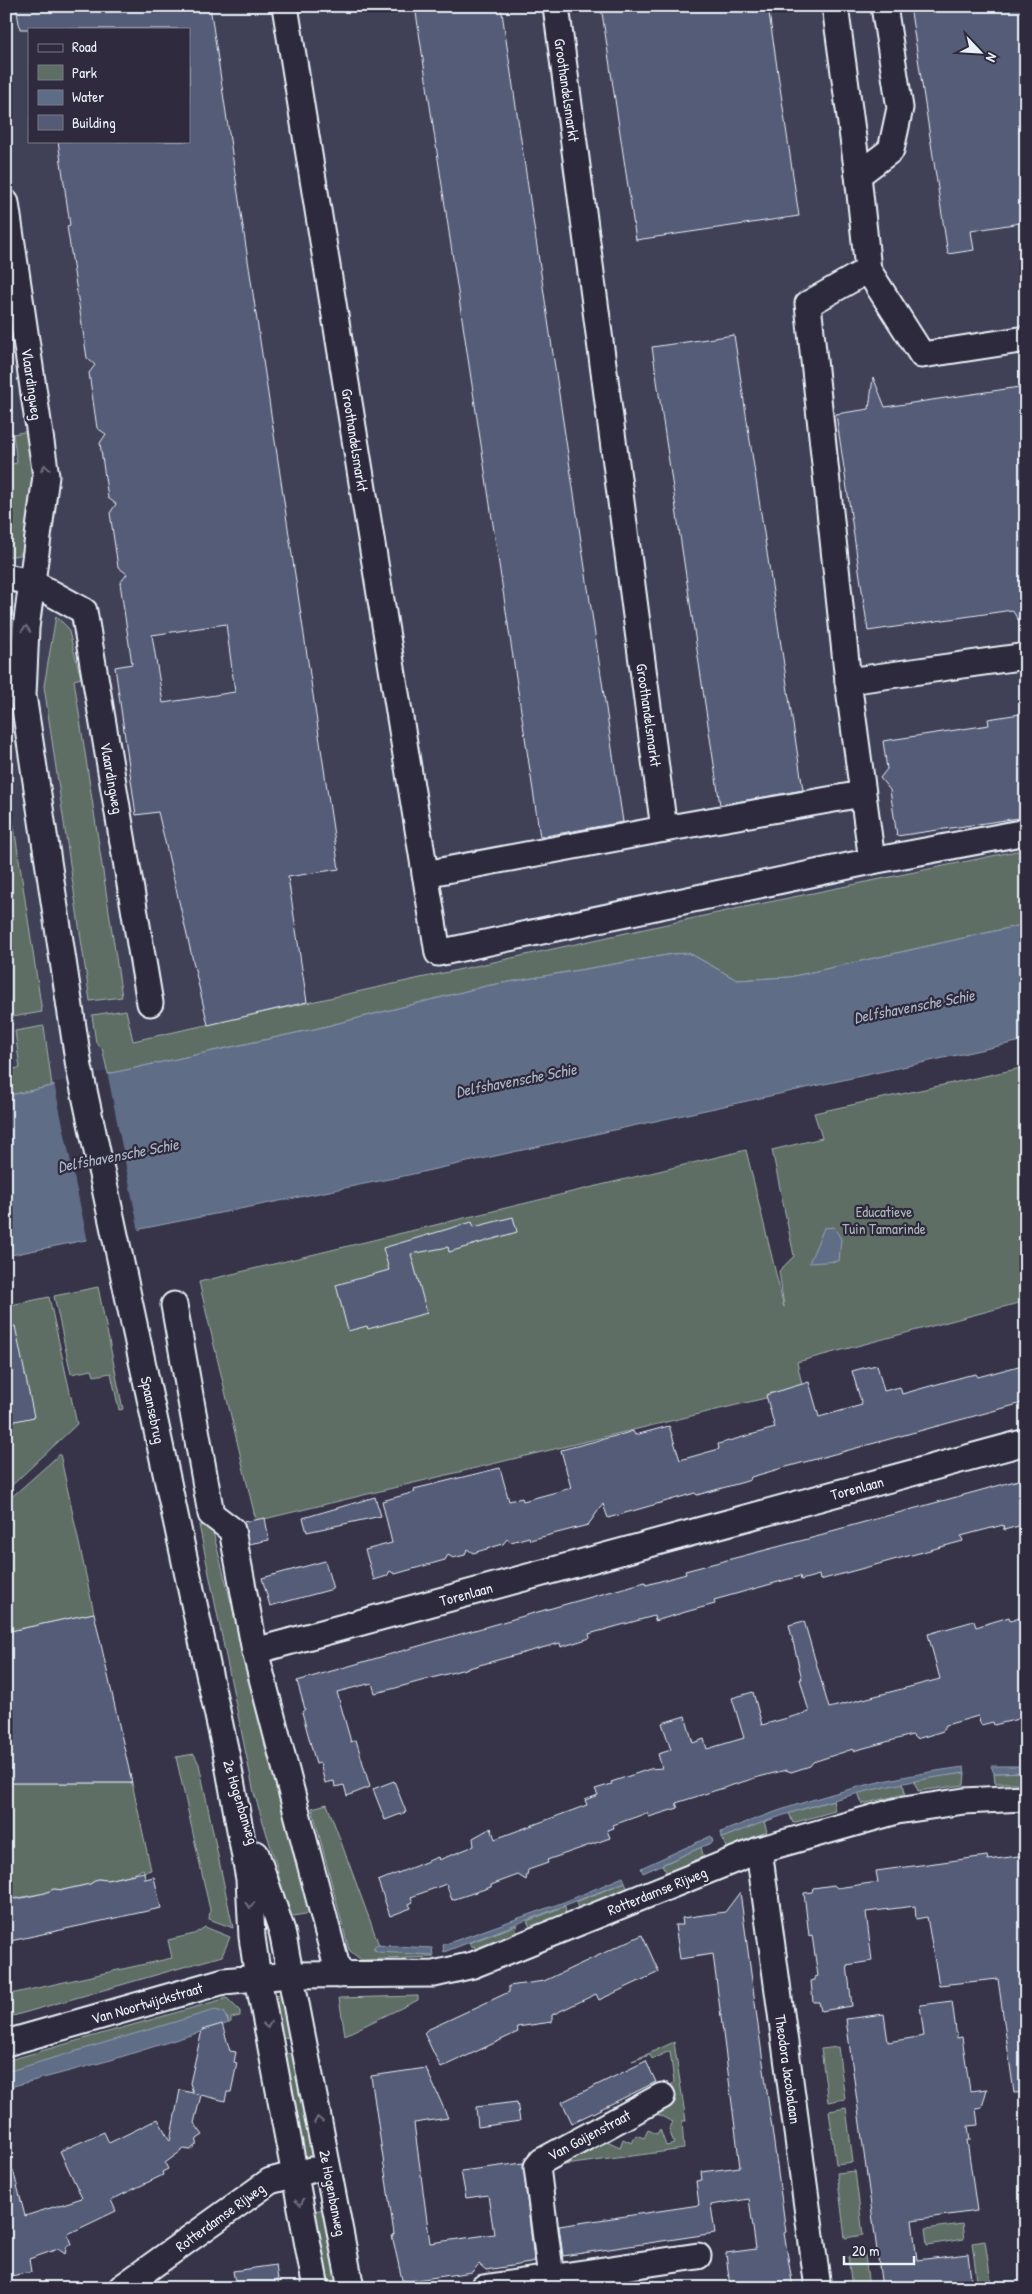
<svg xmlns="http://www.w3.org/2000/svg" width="1032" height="2294" viewBox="0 0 1032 2294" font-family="'Patrick Hand',sans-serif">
<rect width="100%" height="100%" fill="#373449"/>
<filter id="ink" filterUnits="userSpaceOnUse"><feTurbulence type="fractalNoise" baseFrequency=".02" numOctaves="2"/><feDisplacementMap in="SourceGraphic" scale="10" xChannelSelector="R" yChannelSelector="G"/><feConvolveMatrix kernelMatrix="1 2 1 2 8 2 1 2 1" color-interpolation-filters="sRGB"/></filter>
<g filter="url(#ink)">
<!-- built -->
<path fill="#404057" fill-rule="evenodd" d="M 6,6 L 1026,6 L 1026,945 L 6,1127 ZM 29,29 L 189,29 L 189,141 L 29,141 Z"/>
<!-- green -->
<g fill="#5e6e65" stroke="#a3b0ae">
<path d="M 29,431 C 33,466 38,525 20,555 L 6,557 L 6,465 L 17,463 L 13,434 Z"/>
<path d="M 56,616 L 68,628 L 81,678 L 74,680 L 122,997 L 90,1001 L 44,686 Z"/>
<path d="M 6,773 L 42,1012 L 12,1017 L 6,971 Z"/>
<path d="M 1026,849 L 1026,924 L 790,977 L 737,980 L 689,953 L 673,954 L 486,986 L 319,1028 L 108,1074 L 102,1048 L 96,1043 L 92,1015 L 126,1010 L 133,1041 L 740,908 Z"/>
<path d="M 44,1026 L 52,1086 L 6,1096 L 6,1070 L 20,1068 L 15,1031 Z"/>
<path d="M 1026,1067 L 1026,1301 L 797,1362 L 803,1389 L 256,1521 L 199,1282 L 746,1150 L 784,1307 L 779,1271 L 794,1256 L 772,1150 L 822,1138 L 814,1113 Z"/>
<path d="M 98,1287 L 123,1409 L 119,1410 L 111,1373 L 94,1376 L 92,1370 L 71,1374 L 54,1296 Z"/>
<path d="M 49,1297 L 77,1424 L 6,1491 L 6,1306 Z"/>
<path d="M 60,1454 L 94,1613 L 6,1632 L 6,1502 Z"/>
<path d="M 199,1525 L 208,1527 L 213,1532 L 311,1913 L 287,1917 L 277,1867 L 254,1793 Z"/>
<path d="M 194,1754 L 199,1764 L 233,1928 L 209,1919 L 210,1910 L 176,1757 Z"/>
<path d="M 1026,1772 L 1026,1783 L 995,1783 L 994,1773 Z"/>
<path d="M 965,1773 L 964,1785 L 918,1791 L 914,1781 L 915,1779 Z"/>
<path d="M 903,1782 L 905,1794 L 862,1804 L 858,1792 Z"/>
<path d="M 6,1783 L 132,1783 L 151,1870 L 144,1872 L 143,1869 L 134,1874 L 107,1880 L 98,1879 L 90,1884 L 63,1890 L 54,1889 L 45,1893 L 6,1900 Z"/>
<path d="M 833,1800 L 835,1811 L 793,1823 L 789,1813 Z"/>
<path d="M 327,1804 L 379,1945 L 376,1945 L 374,1950 L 433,1955 L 434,1957 L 361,1960 L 349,1950 L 312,1808 Z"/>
<path d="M 764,1821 L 767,1832 L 734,1845 L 735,1849 L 727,1850 L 722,1838 Z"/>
<path d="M 701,1847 L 704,1859 L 689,1867 L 687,1864 L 667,1873 L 662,1865 Z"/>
<path d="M 625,1882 L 628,1889 L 578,1909 L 576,1902 Z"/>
<path d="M 565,1906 L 566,1914 L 531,1929 L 527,1921 Z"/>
<path d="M 517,1925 L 516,1934 L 495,1942 L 496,1946 L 477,1952 L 474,1946 L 471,1947 L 469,1943 Z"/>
<path d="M 205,1927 L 230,1937 L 222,1956 L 6,2018 L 6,1995 L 172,1958 L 168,1940 L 194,1934 Z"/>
<path d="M 280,1995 L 283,1995 L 294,2036 L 277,2039 L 273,1996 Z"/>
<path d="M 418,1996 L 418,2000 L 345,2035 L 339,1998 Z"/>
<path d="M 227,1998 L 240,2011 L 240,2016 L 231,2018 L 231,2022 L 229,2023 L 227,2017 L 6,2072 L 6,2061 Z"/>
<path d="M 674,2042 L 686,2121 L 682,2121 L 684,2149 L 550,2167 L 598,2137 L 620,2147 L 623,2139 L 632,2143 L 636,2135 L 644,2138 L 648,2130 L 657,2134 L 660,2129 L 666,2146 L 674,2144 L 669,2129 L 673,2122 L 651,2111 L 674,2082 L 670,2051 L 652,2059 L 650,2055 L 632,2061 Z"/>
<path d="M 838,2047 L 845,2099 L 828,2102 L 821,2049 Z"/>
<path d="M 298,2052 L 316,2154 C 312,2158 307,2159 301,2156 L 280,2055 Z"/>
<path d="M 846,2108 L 853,2162 L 836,2164 L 829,2111 Z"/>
<path d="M 855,2171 L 863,2235 L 845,2238 L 837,2173 Z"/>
<path d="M 328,2208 L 343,2288 L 324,2288 L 310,2212 Z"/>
<path d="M 962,2224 L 964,2239 L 927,2245 L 925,2229 Z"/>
<path d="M 985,2241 L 992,2288 L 978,2288 L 972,2243 Z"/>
<path d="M 865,2255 L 869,2288 L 852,2288 L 848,2257 Z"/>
</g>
<!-- water -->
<g fill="#5e6d87" stroke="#95a2b4">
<path d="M 1026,924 L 1026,1040 L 399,1177 L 6,1256 L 6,1096 L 319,1028 L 486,986 L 673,954 L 689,953 L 737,980 L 790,977 Z"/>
<path d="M 834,1227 L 841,1239 L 839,1261 L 809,1263 L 824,1228 Z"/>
<path d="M 991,1766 L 1026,1766 L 1026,1772 L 994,1773 Z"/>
<path d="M 964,1767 L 965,1773 C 881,1784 801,1806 722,1838 L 721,1832 C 802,1800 878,1778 964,1767 Z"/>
<path d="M 711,1836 L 713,1842 L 643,1873 L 641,1868 Z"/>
<path d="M 623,1877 L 625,1882 L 444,1952 L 443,1945 L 564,1902 Z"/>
<path d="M 376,1945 L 432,1948 L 433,1955 L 378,1952 L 373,1948 Z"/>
<path d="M 215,2010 L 223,2012 L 229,2023 L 111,2060 L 6,2088 L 6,2072 Z"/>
</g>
<!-- pier -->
<path fill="#373449" d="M 107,1071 L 139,1232 L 88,1242 L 54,1083 Z"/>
<!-- building -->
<g fill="#555b77" stroke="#e8f1f8" fill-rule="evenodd">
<path d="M 16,6 L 210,6 L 339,869 L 288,877 L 307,1002 L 208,1025 L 158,812 L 136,815 L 115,667 L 132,664 L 120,583 L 127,574 L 118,567 L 110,513 L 116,504 L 108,498 L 100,443 L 106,434 L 97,428 L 89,373 L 95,365 L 87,358 L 67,226 L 70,225 L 58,141 L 189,141 L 189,29 L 20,29 ZM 226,624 L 235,692 L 163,703 L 152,635 Z"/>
<path d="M 415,6 L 501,6 L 623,822 L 540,837 Z"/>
<path d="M 601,6 L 768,6 L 799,216 L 636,240 Z"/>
<path d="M 910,6 L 1026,6 L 1026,222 L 971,231 L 974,250 L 948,254 Z"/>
<path d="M 734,335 L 803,790 L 720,805 L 652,347 Z"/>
<path d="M 873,377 L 885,407 L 1026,386 L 1026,632 L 1012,610 L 868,631 L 836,414 L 869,409 Z"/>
<path d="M 1026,713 L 1026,817 L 897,836 L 890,790 L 880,778 L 887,769 L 883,741 L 989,725 L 988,719 Z"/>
<path d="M 513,1217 L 517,1232 L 449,1252 L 448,1247 L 411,1254 L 427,1313 L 368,1329 L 367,1326 L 348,1331 L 336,1285 L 389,1270 L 383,1248 L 472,1222 L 474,1227 Z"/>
<path d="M 15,1326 L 34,1417 L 6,1423 L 6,1327 Z"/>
<path d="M 1026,1364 L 1026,1402 L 779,1469 L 751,1477 L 750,1480 L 744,1482 L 697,1495 L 695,1493 L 608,1518 L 603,1504 L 588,1525 L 530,1540 L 529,1537 L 511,1542 L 507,1539 L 503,1544 L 473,1553 L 467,1549 L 465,1555 L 453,1558 L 448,1555 L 445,1560 L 395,1574 L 390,1571 L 387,1576 L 374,1580 L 365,1550 L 392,1543 L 382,1501 L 415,1492 L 414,1489 L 500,1468 L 509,1501 L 522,1498 L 523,1501 L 571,1488 L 561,1450 L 623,1434 L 633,1431 L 635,1435 L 669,1426 L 680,1460 L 719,1449 L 718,1444 L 775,1428 L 766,1395 L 809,1382 L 819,1417 L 862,1405 L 852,1371 L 867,1367 L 877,1365 L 884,1391 L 900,1387 L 902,1394 L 966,1376 L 976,1374 L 978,1377 Z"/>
<path d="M 1026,1478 L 1026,1524 L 1004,1530 L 1003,1525 L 961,1536 L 963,1541 L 820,1580 L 819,1575 L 801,1580 L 800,1576 L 714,1600 L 715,1604 L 689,1611 L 655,1621 L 654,1616 L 589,1634 L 590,1638 L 561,1647 L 560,1643 L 392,1689 L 375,1693 L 372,1683 L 337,1692 L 351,1742 L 356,1740 L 370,1787 L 347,1796 L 344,1785 L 335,1787 L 334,1781 L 325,1783 L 320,1763 L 316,1764 L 302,1712 L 305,1709 L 297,1681 L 534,1613 L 645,1582 L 646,1585 L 686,1574 L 685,1571 L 827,1534 L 828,1532 Z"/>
<path d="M 375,1497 L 381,1516 L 307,1532 L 303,1518 Z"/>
<path d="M 265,1518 L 269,1540 L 249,1544 L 243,1522 Z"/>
<path d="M 325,1561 L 333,1589 L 270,1606 L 262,1578 Z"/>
<path d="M 94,1613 L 132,1783 L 6,1783 L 6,1632 Z"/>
<path d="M 1026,1616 L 1026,1625 L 1020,1636 L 1026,1658 L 1026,1717 L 994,1725 L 993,1722 L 981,1725 L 978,1716 L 946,1725 L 943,1731 L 927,1736 L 916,1739 L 912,1735 L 853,1751 L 853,1749 L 813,1762 L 810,1766 L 791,1772 L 786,1770 L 755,1778 L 676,1803 L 678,1808 L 649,1817 L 647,1813 L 613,1825 L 614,1828 L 607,1830 L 610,1838 L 547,1860 L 548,1863 L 528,1870 L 526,1880 L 518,1875 L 491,1885 L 491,1887 L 452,1900 L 446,1884 L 411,1897 L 413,1902 L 409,1904 L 411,1908 L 390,1916 L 378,1881 L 438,1857 L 439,1860 L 474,1846 L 473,1838 L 491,1828 L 495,1839 L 587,1805 L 585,1800 L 598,1795 L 595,1789 L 612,1784 L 611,1782 L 650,1769 L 662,1768 L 658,1754 L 671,1750 L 662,1723 L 685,1716 L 693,1743 L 704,1739 L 707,1749 L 744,1738 L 732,1698 L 753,1692 L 762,1725 L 809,1712 L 800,1679 L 802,1679 L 789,1625 L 804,1621 L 829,1708 L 940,1679 L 928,1634 L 974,1621 L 976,1627 L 1009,1617 L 1010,1621 Z"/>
<path d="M 394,1781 L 406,1812 L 385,1820 L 373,1789 Z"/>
<path d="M 1026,1855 L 1026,2092 L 1014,2093 L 998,1979 L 939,1985 L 927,1917 L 916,1919 L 915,1906 L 866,1912 L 872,1961 L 847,1965 L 852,2006 L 821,2011 L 819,2002 L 813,2002 L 811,1981 L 815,1980 L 815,1977 L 818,1976 L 812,1935 L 809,1936 L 804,1893 L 812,1892 L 813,1888 L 834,1885 L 837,1888 L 878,1882 L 876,1871 L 987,1856 L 988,1860 Z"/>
<path d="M 144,1872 L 145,1879 L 154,1877 L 161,1908 L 6,1942 L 6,1898 L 17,1899 L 45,1893 L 54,1889 L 63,1890 L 90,1884 L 98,1879 L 107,1880 Z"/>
<path d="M 740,1892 L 786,2232 L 784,2233 L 793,2288 L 730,2288 L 726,2253 L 756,2249 L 749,2199 L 711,2205 L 715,2233 L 563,2256 L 559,2226 L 699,2205 L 696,2181 L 702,2180 L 701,2172 L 740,2167 L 713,1954 L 680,1959 L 675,1925 L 683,1925 L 682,1918 L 725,1912 Z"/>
<path d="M 642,1935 L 659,1972 L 599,2000 L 596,1994 L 552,2015 L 552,2022 L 517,2027 L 518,2032 L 441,2068 L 424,2033 L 427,2030 L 509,1992 L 509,1986 L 544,1981 Z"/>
<path d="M 952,2001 L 957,2038 L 962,2037 L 970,2091 L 987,2089 L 982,2107 L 976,2108 L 978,2125 L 968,2126 L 970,2140 L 967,2140 L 977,2211 L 912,2220 L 917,2260 L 968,2254 L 972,2288 L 882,2288 L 846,2019 L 884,2014 L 888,2042 L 924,2036 L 920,2005 Z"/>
<path d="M 222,2024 L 230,2051 L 236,2052 L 234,2062 L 237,2063 L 231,2092 L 227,2092 L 225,2101 L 193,2093 L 190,2083 L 202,2030 Z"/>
<path d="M 646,2061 L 656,2082 L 572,2123 L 562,2102 Z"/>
<path d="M 426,2068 L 448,2118 L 414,2123 L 430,2243 L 494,2234 L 488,2195 L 466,2198 L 461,2171 L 523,2163 L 534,2261 L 530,2263 L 486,2270 L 479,2264 L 472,2272 L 409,2281 L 402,2280 L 392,2235 L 394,2234 L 371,2076 Z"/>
<path d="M 180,2090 L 201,2095 L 194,2123 L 203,2135 L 197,2139 L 196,2145 L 190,2150 L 184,2149 L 165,2163 L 168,2169 L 162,2172 L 163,2175 L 111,2200 L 116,2211 L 68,2234 L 71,2245 L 67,2246 L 65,2254 L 58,2249 L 29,2259 L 31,2272 L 6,2277 L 6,2170 L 13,2170 L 25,2216 L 82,2198 L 60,2151 L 104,2132 L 109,2143 L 158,2119 L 170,2141 Z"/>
<path d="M 517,2102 L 520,2121 L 478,2127 L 476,2107 Z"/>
<path d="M 276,2265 L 279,2288 L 236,2288 L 233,2271 Z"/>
</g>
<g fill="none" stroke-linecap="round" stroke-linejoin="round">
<!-- minor casing -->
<g stroke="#e8f1f8" stroke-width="29">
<g id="minor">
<path d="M 285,6 L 438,953 L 872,861 L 1026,832"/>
<path d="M 556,6 L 664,829 L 862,794"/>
<path d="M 835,6 L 858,175 L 868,270 L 922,355 L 1026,339"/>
<path d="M 858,175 L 891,150 L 900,108 L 884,6"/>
<path d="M 6,203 L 46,476 L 26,628 L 23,695 L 79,1067 L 226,1753 L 249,1879 L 252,1937 L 258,1978 L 316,2288"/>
<path d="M 868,270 L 808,304 L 848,681 L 872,861"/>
<path d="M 6,577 L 31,582 L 84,611 L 150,1003"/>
<path d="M 848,681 L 1026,656"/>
<path d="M 425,874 L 664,829"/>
<path d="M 174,1305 L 211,1514 L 232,1530 L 255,1651 L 1026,1442"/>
<path d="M 255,1651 L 339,1975"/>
<path d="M 759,1850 L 818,2288"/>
<path d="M 256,1854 L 282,1931 L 351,2288"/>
<path d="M 6,2043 L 224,1981 L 290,1975 L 434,1974 L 473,1965 L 759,1850 L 897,1811 L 964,1801 L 1026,1798"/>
<path d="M 551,2278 L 537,2167 L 542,2161 L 662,2096"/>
<path d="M 121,2288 L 270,2181 L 311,2170"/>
<path d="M 483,2288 L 698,2256"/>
</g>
</g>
<!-- minor -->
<use href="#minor" stroke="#2f2a3d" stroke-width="25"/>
</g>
<!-- one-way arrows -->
<defs><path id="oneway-chevron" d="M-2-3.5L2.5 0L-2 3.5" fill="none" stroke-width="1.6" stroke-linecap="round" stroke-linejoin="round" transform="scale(1.25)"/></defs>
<g stroke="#70707e">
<use href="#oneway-chevron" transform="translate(45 468) rotate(-98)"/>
<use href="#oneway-chevron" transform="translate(26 629) rotate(-86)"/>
<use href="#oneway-chevron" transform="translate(250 1905) rotate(86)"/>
<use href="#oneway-chevron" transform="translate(267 2025) rotate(80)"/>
<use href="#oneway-chevron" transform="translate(318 2120) rotate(-101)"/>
<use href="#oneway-chevron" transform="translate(300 2202) rotate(79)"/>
</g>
</g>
<g text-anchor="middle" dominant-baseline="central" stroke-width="4.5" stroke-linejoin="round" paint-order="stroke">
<!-- street labels -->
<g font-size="15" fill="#e8f1f8" stroke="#2f2a3d">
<text transform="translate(567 90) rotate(82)">Groothandelsmarkt</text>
<text transform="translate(32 384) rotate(82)">Vlaardingweg</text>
<text transform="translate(355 440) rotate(81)">Groothandelsmarkt</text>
<text transform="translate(649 715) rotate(82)">Groothandelsmarkt</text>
<text transform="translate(112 778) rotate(80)">Vlaardingweg</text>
<text transform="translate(153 1410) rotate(78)">Spaansebrug</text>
<text transform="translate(857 1488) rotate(-15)">Torenlaan</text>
<text transform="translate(466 1594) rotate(-15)">Torenlaan</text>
<text transform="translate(241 1802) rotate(73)">2e Hogenbanweg</text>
<text transform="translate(657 1891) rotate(-22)">Rotterdamse Rijweg</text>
<text transform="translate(147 2003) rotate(-16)">Van Noortwijckstraat</text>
<text transform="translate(788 2069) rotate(82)">Theodora Jacobalaan</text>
<text transform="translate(589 2135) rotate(-28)">Van Goijenstraat</text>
<text transform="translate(333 2193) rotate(79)">2e Hogenbanweg</text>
<text transform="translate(220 2217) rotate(-36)">Rotterdamse Rijweg</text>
</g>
<!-- park labels -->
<g font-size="15" fill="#aab6b6" stroke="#2f2a3d">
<text x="884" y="1211">Educatieve<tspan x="884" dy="17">Tuin Tamarinde</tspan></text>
</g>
<!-- water labels -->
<g font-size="16" font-style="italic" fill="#aab6c5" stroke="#2f2a3d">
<text transform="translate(914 1006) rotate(-11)">Delfshavensche Schie</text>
<text transform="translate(516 1080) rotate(-11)">Delfshavensche Schie</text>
<text transform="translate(118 1155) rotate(-11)">Delfshavensche Schie</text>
</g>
</g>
<!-- margin -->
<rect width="1032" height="2294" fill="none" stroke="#2f2a3d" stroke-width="25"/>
<rect x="12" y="12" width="1007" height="2269" fill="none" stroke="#e8f1f8" stroke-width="2" filter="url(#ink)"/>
<!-- legend -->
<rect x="28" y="28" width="162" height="115" fill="#2f2a3d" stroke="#797a88"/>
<rect x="38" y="44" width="25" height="8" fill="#2f2a3d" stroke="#797a88"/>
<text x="72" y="52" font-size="15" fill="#e8f1f8">Road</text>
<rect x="38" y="65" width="25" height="15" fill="#5e6e65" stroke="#797a88"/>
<text x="72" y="78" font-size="15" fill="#e8f1f8">Park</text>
<rect x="38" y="90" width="25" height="15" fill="#5e6d87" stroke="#797a88"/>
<text x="72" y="102" font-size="15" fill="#e8f1f8">Water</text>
<rect x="38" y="115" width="25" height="15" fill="#555b77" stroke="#797a88"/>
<text x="72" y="128" font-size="15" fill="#e8f1f8">Building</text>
<!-- north arrow -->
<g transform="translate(980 52) rotate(115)" stroke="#2f2a3d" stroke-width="4" paint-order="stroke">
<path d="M0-4L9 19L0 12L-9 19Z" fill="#e8f1f8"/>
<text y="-8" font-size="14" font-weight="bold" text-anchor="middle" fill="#e8f1f8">N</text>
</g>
<!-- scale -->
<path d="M844 2256v8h70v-8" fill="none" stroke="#e8f1f8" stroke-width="2.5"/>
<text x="852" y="2256" font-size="15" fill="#e8f1f8" stroke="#2f2a3d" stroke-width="4" paint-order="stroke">20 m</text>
</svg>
